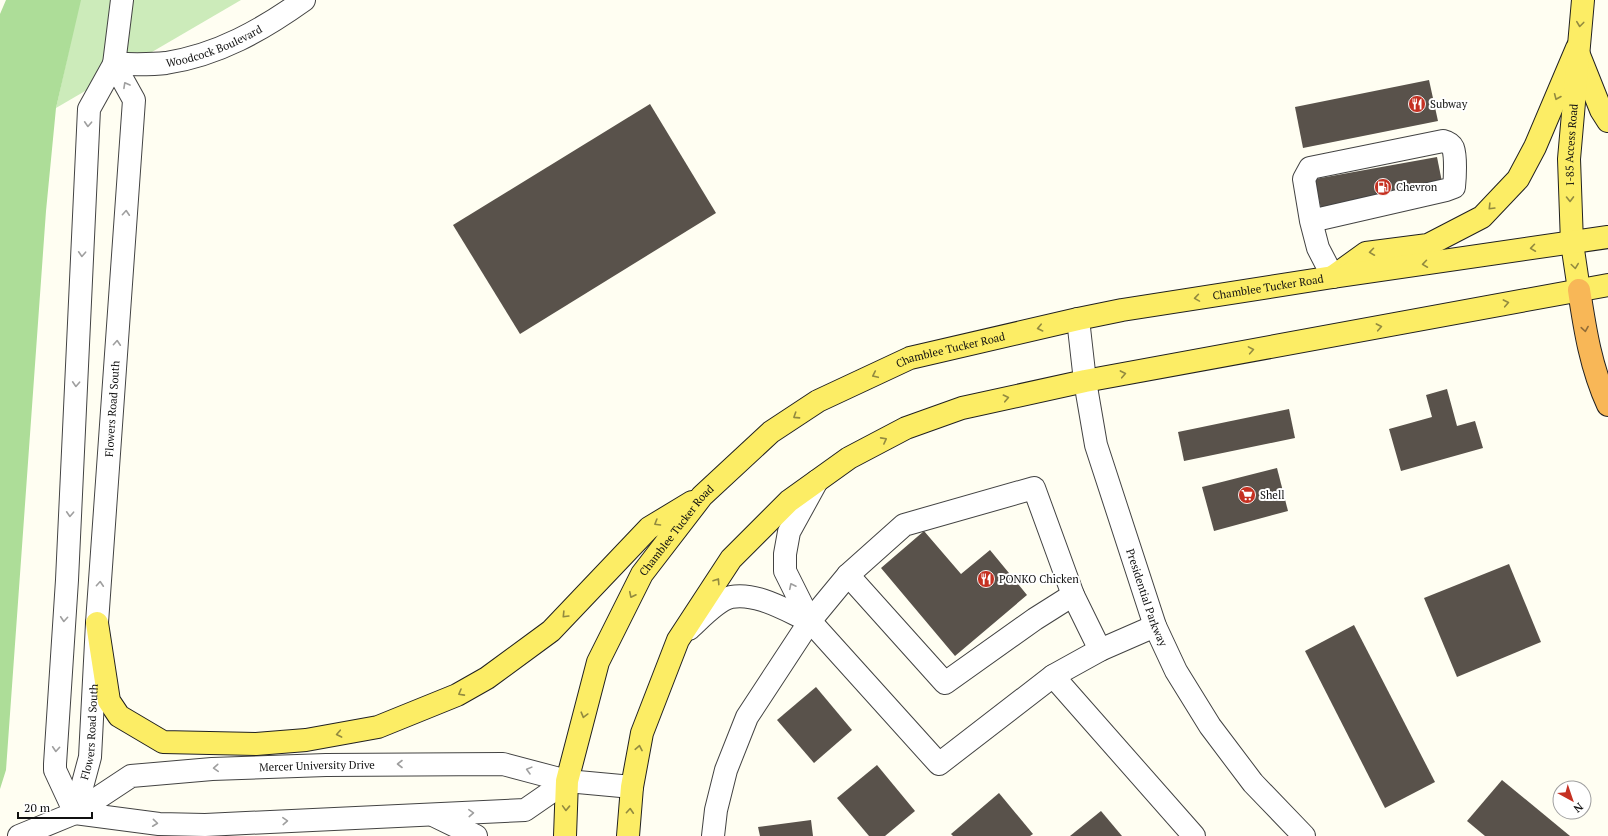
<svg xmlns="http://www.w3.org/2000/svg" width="1608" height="836" viewBox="0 0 1608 836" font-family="'PT Serif',serif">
<rect width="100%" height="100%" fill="#fffef2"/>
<!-- green -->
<path fill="#ccebba" d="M 80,0 L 241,0 L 56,108 Z"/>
<!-- forest -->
<path fill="#addd98" d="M 6,0 L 81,0 L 56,108 L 46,211 L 6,770 L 0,789 L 0,14 Z"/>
<!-- building -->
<g fill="#59524b">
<path d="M 1429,80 L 1438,121 L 1303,148 L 1295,107 Z"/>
<path d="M 650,104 L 716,213 L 520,334 L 453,225 Z"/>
<path d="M 1437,157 L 1443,187 L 1321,209 L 1315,179 Z"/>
<path d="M 1447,389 L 1457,426 L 1475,421 L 1483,448 L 1401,471 L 1389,429 L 1432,417 L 1426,395 Z"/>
<path d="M 1289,409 L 1295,438 L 1184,461 L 1178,432 Z"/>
<path d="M 1277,468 L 1288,511 L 1214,531 L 1202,487 Z"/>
<path d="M 924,531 L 961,574 L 990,550 L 1027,595 L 955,656 L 881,568 Z"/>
<path d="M 1509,564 L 1541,642 L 1457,677 L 1424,598 Z"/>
<path d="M 1354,625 L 1435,782 L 1385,808 L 1305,651 Z"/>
<path d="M 816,687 L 852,730 L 814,763 L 777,720 Z"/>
<path d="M 877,765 L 915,811 L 885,836 L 869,836 L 837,798 Z"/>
<path d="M 1502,780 L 1570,836 L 1485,836 L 1467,821 Z"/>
<path d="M 999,793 L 1033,834 L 1030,836 L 953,836 L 951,834 Z"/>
<path d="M 1101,811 L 1122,836 L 1070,836 Z"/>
<path d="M 811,820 L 813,836 L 760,836 L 758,827 Z"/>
</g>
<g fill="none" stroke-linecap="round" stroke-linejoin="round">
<!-- minor casing -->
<g stroke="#434343" stroke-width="24">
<g id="minor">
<path id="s1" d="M 114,64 C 131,64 150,65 166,63 C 218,55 262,30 304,0"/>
<path d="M 1311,221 L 1446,190 L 1454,187 C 1455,178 1456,156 1453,148 C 1451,144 1447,142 1443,141 L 1310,168 L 1304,179 L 1311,221 L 1318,248 L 1333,277"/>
<path id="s2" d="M 1078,319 L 1085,381 L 1096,445 L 1155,626 L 1176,671 L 1210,726 L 1253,783 L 1304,836"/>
<path d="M 817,481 L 789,532 L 785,554 L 785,571 L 810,621 L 939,764 L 1053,676 L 1100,650 L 1155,626"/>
<path d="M 848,575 L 945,683 L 1035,619 L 1073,595"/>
<path d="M 689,629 C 699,620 717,600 731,597 C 757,592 787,611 810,621"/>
<path d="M 1053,676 L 1194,836"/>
<path d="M 75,813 L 55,770 L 55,764 L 67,580 L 89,109 L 114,64 L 122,0"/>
<path id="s3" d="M 75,813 L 90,757 L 97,623 L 134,100 L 114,64"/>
<path d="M 75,813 L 159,824 L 205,825 L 525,810 L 567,781"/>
<path d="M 435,816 L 476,836"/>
<path id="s4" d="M 19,836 L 75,813 L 131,776 L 212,769 L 326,765 L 503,764 L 567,781 L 632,787"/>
<path d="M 713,836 L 716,810 L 726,770 L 747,717 L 810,621 L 848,575 L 904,525 L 1034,488 L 1073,595 L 1100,650"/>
</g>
</g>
<!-- major casing -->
<g stroke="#212121" stroke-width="24">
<g id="major">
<path d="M 1579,55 L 1601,110 L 1608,121"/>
<path d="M 1334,276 L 1366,253 L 1428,245 L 1482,217 L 1518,179 L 1535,147 L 1577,48"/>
<path id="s5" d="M 1579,290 L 1572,243 L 1569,159 L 1583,0"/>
<path d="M 97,623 L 109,701 L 119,716 L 163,742 L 256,744 L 306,740 L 378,727 L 457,695 L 487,678 L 551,631 L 649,528 L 692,502"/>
<path id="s6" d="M 565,836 L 567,781 L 598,662 L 642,574 L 702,496 L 771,432 L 818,401 L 910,358 L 1078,319 L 1122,310 L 1333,277 L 1608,237"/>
<path d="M 628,836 L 632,787 L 642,733 L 678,640 L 731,559 L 789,501 L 849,458 L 906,428 L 962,408 L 1085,381 L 1608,285"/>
</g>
</g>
<!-- highway casing -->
<g stroke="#212121" stroke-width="24">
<path id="highway" d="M 1579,290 C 1585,330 1591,368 1608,405"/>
</g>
<!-- minor -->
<use href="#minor" stroke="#fff" stroke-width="22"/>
<!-- major -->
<use href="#major" stroke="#fced65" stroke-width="22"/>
<!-- highway -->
<use href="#highway" stroke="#f8b757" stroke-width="22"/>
</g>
<!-- one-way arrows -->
<defs><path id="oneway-chevron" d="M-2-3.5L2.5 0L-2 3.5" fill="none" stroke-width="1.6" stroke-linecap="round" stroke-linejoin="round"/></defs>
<g stroke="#928a3f">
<use href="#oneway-chevron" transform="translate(1580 24) rotate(97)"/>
<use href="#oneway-chevron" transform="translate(1557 97) rotate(113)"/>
<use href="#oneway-chevron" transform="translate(1570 199) rotate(89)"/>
<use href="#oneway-chevron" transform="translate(1491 207) rotate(134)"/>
<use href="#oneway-chevron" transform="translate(1533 248) rotate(172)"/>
<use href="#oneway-chevron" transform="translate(1372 252) rotate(172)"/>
<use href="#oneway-chevron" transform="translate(1425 264) rotate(172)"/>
<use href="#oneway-chevron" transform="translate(1575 266) rotate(82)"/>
<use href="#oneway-chevron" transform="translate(1197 298) rotate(171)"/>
<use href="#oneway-chevron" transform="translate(1506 303) rotate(-11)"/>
<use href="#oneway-chevron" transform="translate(1379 327) rotate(-11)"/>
<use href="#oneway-chevron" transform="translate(1040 328) rotate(167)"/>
<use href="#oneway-chevron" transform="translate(1251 350) rotate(-10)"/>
<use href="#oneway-chevron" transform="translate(1123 374) rotate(-11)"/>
<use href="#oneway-chevron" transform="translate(875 375) rotate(155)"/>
<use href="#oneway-chevron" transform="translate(1006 398) rotate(-12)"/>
<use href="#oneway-chevron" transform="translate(796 416) rotate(147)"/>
<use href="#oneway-chevron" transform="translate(884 440) rotate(-28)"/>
<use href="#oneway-chevron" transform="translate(657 523) rotate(149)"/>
<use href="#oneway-chevron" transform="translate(717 581) rotate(-57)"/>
<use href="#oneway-chevron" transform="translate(632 595) rotate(116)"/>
<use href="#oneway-chevron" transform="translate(565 615) rotate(134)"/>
<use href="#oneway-chevron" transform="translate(461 693) rotate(151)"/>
<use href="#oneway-chevron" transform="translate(584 715) rotate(105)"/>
<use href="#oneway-chevron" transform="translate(339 734) rotate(169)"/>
<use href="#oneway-chevron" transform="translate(639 748) rotate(-79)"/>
<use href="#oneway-chevron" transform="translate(566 808) rotate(92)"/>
<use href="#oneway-chevron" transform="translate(630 811) rotate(-86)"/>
</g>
<g stroke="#9f9f9f">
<use href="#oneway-chevron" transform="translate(126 85) rotate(-119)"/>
<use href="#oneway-chevron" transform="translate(88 124) rotate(93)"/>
<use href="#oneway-chevron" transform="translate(126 213) rotate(-86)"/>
<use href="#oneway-chevron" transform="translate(82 254) rotate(93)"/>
<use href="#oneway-chevron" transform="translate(117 343) rotate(-86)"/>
<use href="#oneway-chevron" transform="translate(76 384) rotate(93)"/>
<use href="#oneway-chevron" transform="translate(70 514) rotate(93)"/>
<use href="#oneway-chevron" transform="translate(100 584) rotate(-86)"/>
<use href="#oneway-chevron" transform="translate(792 586) rotate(-116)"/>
<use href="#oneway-chevron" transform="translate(64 619) rotate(94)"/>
<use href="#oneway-chevron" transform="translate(56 749) rotate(94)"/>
<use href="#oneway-chevron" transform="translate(400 764) rotate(180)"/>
<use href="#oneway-chevron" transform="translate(216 768) rotate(176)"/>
<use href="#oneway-chevron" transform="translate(529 770) rotate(-165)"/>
<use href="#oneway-chevron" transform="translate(471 813) rotate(-3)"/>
<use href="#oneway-chevron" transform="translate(285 821) rotate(-3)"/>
<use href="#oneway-chevron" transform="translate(155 823) rotate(6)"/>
</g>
<use stroke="#906c37" href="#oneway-chevron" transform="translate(1585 329) rotate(81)"/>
<!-- icons -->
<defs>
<g id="restaurant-disc" transform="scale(0.9)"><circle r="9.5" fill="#c53122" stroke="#fff"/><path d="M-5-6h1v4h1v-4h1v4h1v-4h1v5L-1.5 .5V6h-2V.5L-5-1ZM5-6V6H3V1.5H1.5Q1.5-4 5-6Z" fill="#fff"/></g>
<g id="fuel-disc" transform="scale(0.9)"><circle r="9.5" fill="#c53122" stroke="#fff"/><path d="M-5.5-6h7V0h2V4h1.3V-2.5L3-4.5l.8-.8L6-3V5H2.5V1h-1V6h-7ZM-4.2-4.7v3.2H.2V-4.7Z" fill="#fff"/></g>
<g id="supermarket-disc" transform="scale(0.9)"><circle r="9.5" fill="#c53122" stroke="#fff"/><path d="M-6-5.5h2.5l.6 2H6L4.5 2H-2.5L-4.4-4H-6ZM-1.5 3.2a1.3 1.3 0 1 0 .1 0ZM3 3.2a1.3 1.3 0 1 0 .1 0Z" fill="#fff"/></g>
</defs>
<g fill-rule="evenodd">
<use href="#restaurant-disc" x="1417" y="104"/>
<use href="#fuel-disc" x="1383" y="187"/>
<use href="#supermarket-disc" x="1247" y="495"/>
<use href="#restaurant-disc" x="986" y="579"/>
</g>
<g text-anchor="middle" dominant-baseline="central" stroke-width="4" stroke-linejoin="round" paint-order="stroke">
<!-- street labels -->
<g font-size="11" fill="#101010" stroke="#fff">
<text stroke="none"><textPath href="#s1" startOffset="103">Woodcock Boulevard</textPath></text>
<text stroke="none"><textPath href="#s5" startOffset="146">I-85 Access Road</textPath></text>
<text stroke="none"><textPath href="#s6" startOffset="992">Chamblee Tucker Road</textPath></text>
<text stroke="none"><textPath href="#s6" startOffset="668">Chamblee Tucker Road</textPath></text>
<text stroke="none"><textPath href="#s3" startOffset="407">Flowers Road South</textPath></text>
<text stroke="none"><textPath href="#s6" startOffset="332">Chamblee Tucker Road</textPath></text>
<text stroke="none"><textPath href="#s2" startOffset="288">Presidential Parkway</textPath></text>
<text stroke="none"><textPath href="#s3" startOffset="83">Flowers Road South</textPath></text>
<text stroke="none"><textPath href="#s4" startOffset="314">Mercer University Drive</textPath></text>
</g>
<!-- poi labels -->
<g font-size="11" fill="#101010" stroke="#fff" text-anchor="start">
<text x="1430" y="104">Subway</text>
<text x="1396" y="187">Chevron</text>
<text x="1260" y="495">Shell</text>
<text x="999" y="579">PONKO Chicken</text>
</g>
</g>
<!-- north arrow -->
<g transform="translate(1572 800) rotate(140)"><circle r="19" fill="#ffffff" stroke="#9f9f9f"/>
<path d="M0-3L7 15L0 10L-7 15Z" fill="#c53122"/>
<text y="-6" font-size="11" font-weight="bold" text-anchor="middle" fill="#101010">N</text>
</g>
<!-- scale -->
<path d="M18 812v6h74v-6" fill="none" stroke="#101010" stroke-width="2"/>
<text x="24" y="812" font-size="12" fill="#101010" stroke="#ffffff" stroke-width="3" paint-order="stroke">20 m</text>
</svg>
